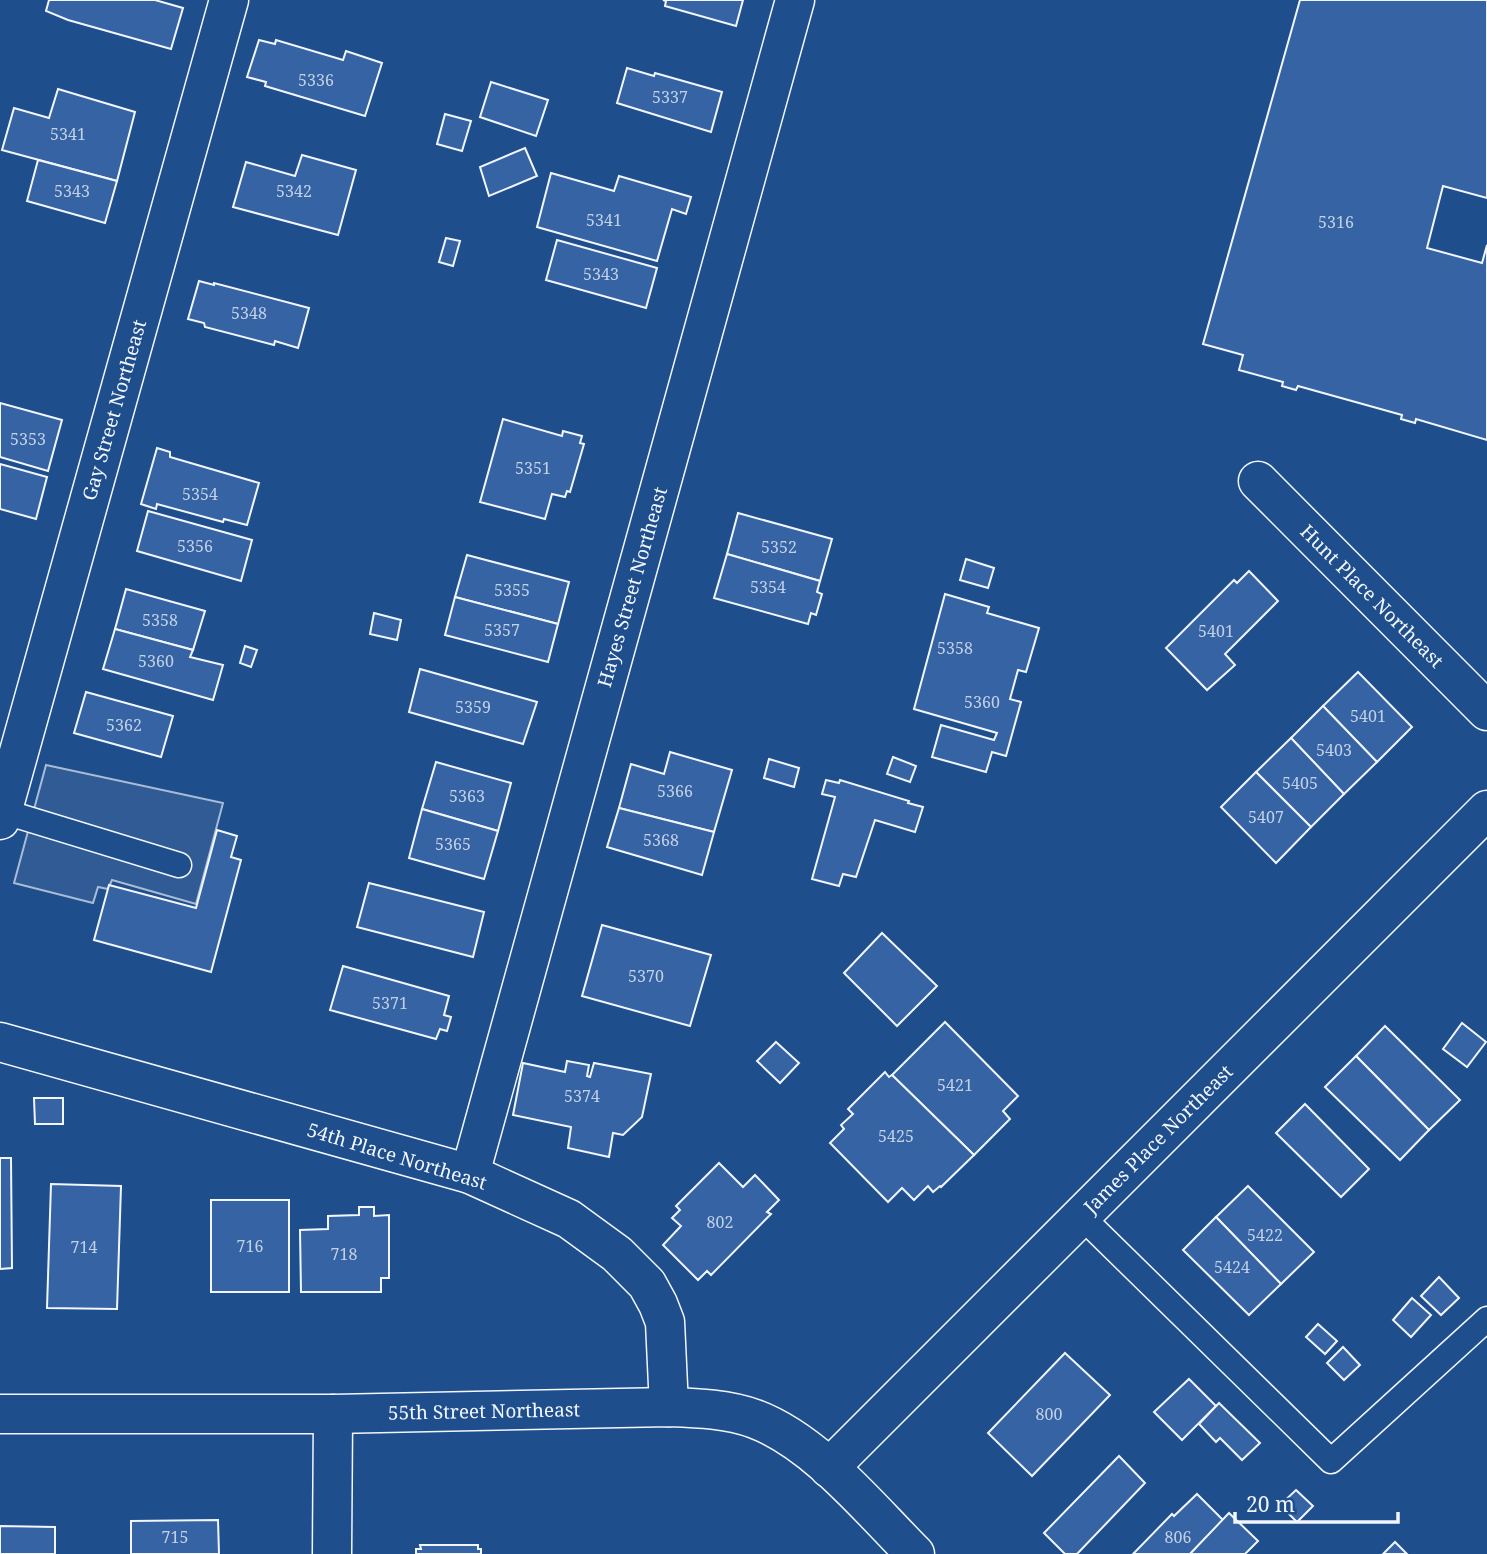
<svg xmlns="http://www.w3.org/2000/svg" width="1487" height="1554" viewBox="0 0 1487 1554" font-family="'Noto Serif',serif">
<rect width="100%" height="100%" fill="#1f4e8c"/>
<!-- parking -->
<path fill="#305b95" stroke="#a8bbd7" stroke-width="2" d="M 46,765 L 223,803 L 196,904 L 112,880 L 108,889 L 98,887 L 93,903 L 14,883 Z"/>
<!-- building -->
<g fill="#3563a3" stroke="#f2f6ff" stroke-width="2">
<path d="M 49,0 L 155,0 L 183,8 L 171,49 L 68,20 L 46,11 Z"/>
<path d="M 663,0 L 743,0 L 736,26 L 665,6 L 666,1 Z"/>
<path d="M 1300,0 L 1487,0 L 1487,198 L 1443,186 L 1427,248 L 1482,263 L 1487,245 L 1487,440 L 1416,419 L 1415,423 L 1401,419 L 1402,415 L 1298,386 L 1296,390 L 1282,386 L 1283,382 L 1239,370 L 1243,355 L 1203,344 Z"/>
<path d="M 259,40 L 275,44 L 276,40 L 343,60 L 346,51 L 382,63 L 365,116 L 265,86 L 266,82 L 247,77 Z"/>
<path d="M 627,68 L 654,76 L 655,73 L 722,92 L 711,132 L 617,103 Z"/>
<path d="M 491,82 L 548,100 L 536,136 L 480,117 Z"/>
<path d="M 58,89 L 135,112 L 117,181 L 2,150 L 14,108 L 49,118 Z"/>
<path d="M 445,114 L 471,121 L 462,151 L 437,144 Z"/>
<path d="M 525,148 L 537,176 L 489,196 L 480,167 Z"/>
<path d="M 302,155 L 356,170 L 338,235 L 233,207 L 246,162 L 295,176 Z"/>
<path d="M 38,160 L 117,181 L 105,223 L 27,201 Z"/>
<path d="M 551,173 L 614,191 L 619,176 L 691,197 L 686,214 L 672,209 L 657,261 L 537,227 Z"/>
<path d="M 446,238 L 460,241 L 453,266 L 439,262 Z"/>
<path d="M 557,240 L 657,268 L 646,308 L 546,280 Z"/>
<path d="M 199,281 L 214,285 L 214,283 L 309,308 L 298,348 L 275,341 L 274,345 L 205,327 L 204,323 L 188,319 Z"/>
<path d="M 0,403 L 62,420 L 48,471 L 0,457 Z"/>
<path d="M 503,419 L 562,436 L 563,431 L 582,436 L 580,443 L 584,444 L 570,492 L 567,491 L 565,497 L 552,494 L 545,519 L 480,502 Z"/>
<path d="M 157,448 L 170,452 L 170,457 L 259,483 L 247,525 L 224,519 L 223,522 L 157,504 L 156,509 L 141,504 Z"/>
<path d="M 0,464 L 47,477 L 36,519 L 0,509 Z"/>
<path d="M 148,511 L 252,540 L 241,581 L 137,551 Z"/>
<path d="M 738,513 L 832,539 L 820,581 L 727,554 Z"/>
<path d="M 727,554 L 820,581 L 817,592 L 822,594 L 816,615 L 811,613 L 808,624 L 714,598 Z"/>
<path d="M 467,555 L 569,582 L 558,624 L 455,597 Z"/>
<path d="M 966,559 L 994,568 L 988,588 L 960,580 Z"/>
<path d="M 1249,571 L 1278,601 L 1225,654 L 1235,665 L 1207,690 L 1166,648 L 1234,580 L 1237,583 Z"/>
<path d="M 126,589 L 205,611 L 193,650 L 115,629 Z"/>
<path d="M 945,594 L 989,607 L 987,613 L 1039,628 L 1026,672 L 1018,670 L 1010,699 L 1021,702 L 1006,756 L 992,752 L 986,772 L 932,757 L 941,725 L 994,740 L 997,733 L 914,709 Z"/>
<path d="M 455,597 L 558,624 L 548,662 L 445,635 Z"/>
<path d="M 374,613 L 401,620 L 397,640 L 370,634 Z"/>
<path d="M 115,629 L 193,650 L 190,657 L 223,665 L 213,700 L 103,669 Z"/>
<path d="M 245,646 L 257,650 L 251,667 L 240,663 Z"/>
<path d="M 420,669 L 537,702 L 523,744 L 409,712 Z"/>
<path d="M 1358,672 L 1412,727 L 1377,762 L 1323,706 Z"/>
<path d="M 86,692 L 173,716 L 161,757 L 74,733 Z"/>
<path d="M 1323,706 L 1377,762 L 1344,794 L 1291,738 Z"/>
<path d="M 1291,738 L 1344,794 L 1311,827 L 1256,772 Z"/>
<path d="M 670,752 L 732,770 L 714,832 L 619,808 L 631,764 L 664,774 Z"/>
<path d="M 893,757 L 916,766 L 910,782 L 887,774 Z"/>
<path d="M 769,759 L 799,768 L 794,787 L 764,778 Z"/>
<path d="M 436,762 L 511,783 L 498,831 L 422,809 Z"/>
<path d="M 1256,772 L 1311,827 L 1276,863 L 1221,807 Z"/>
<path d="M 826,780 L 839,783 L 840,780 L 909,801 L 908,803 L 923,807 L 915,832 L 875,820 L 856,877 L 843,874 L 839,886 L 812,879 L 835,797 L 822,794 Z"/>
<path d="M 619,808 L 714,832 L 702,875 L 607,847 Z"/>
<path d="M 422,809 L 498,831 L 484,879 L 409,858 Z"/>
<path d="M 217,830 L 237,836 L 231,857 L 241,860 L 211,972 L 94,940 L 109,885 L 196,908 Z"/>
<path d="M 369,883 L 484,912 L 473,957 L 357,927 Z"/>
<path d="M 602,925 L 711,955 L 690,1026 L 582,996 Z"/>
<path d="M 882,933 L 937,986 L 897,1026 L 844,973 Z"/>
<path d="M 343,966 L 449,996 L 444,1015 L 451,1017 L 447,1031 L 440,1029 L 436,1039 L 330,1010 Z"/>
<path d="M 945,1022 L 1018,1096 L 1003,1111 L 1010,1119 L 974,1155 L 892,1075 Z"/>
<path d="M 1462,1023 L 1486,1042 L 1467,1067 L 1443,1049 Z"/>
<path d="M 1385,1026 L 1460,1100 L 1429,1130 L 1356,1056 Z"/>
<path d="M 776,1042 L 799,1063 L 780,1083 L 757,1061 Z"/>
<path d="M 1356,1056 L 1429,1130 L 1400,1160 L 1325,1087 Z"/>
<path d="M 567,1061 L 589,1065 L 587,1076 L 590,1077 L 594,1063 L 651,1074 L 642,1117 L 623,1135 L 613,1133 L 609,1157 L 568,1148 L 571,1127 L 513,1115 L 523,1063 L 565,1072 Z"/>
<path d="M 885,1072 L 889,1077 L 892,1075 L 974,1155 L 941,1187 L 940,1186 L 933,1192 L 928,1186 L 914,1200 L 902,1188 L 888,1202 L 830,1143 L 844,1129 L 841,1125 L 853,1114 L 848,1109 Z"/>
<path d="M 34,1098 L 63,1098 L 63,1124 L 35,1124 Z"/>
<path d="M 1305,1104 L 1369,1169 L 1341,1197 L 1276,1133 Z"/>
<path d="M 0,1158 L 11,1158 L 12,1268 L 0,1269 Z"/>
<path d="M 719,1163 L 743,1187 L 755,1175 L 779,1200 L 767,1212 L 771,1214 L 711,1275 L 707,1271 L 698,1280 L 663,1245 L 681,1226 L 672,1218 L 680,1210 L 676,1206 Z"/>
<path d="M 51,1184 L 121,1186 L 117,1309 L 47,1308 Z"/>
<path d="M 1248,1186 L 1314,1252 L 1281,1284 L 1216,1217 Z"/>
<rect x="211" y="1200" width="78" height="92"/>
<path d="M 359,1207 L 374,1207 L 374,1216 L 389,1215 L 389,1278 L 381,1278 L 381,1292 L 301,1292 L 300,1230 L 328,1229 L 328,1216 L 359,1215 Z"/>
<path d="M 1216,1217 L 1281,1284 L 1249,1315 L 1183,1250 Z"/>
<path d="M 1439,1277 L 1459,1298 L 1441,1315 L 1421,1296 Z"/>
<path d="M 1412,1298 L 1431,1315 L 1411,1337 L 1393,1320 Z"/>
<path d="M 1318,1324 L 1337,1341 L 1325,1354 L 1306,1337 Z"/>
<path d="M 1343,1347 L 1360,1365 L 1344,1380 L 1327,1363 Z"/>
<path d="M 1065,1353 L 1110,1395 L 1032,1476 L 988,1433 Z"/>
<path d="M 1189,1379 L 1216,1406 L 1182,1440 L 1154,1412 Z"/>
<path d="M 1219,1403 L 1260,1443 L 1242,1460 L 1220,1438 L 1216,1442 L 1199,1424 Z"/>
<path d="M 1119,1456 L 1145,1483 L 1077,1554 L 1065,1554 L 1044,1533 Z"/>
<path d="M 1296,1490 L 1313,1506 L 1297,1522 L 1280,1505 Z"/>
<path d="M 1197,1494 L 1223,1520 L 1190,1554 L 1133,1554 L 1172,1514 L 1174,1516 Z"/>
<path d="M 1229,1513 L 1258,1541 L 1245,1554 L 1190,1554 Z"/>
<path d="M 218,1520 L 219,1554 L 131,1554 L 131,1521 Z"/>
<path d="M 0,1526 L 55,1527 L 55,1554 L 0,1554 Z"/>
<path d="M 1395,1542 L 1407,1554 L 1383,1554 Z"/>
<path d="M 420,1545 L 478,1545 L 478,1549 L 481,1549 L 481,1554 L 416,1554 L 416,1549 L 421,1549 Z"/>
</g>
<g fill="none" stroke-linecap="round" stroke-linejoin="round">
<!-- lane casing -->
<g stroke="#f2f6ff" stroke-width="27">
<g id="lane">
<path d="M 2,811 L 179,865"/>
<path d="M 1081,1216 L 1331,1461 L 1487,1319"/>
</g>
</g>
<!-- street casing -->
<g stroke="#f2f6ff" stroke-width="41">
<g id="street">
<path d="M 1258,481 L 1487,711"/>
<path d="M 0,820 L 229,0"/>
<path d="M 0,1042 L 470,1174 L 569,1219 L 617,1254 L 647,1284 L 658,1304 L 665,1322 L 669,1407"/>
<path d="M 470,1174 L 795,0"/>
<path d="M 0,1414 L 333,1414 L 669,1407 C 697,1408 728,1409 755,1419 C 816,1442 869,1508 915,1554"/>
<path d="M 829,1468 L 1487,810"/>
<path d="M 332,1554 L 333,1414"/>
</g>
</g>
<!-- lane -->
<use href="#lane" stroke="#1f4e8c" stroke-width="24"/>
<!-- street -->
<use href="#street" stroke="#1f4e8c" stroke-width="38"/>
</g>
<g text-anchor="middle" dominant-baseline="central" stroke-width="5" stroke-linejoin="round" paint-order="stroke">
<!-- number labels -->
<g font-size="16" fill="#c3d1e8">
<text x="316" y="80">5336</text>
<text x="670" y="97">5337</text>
<text x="68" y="134">5341</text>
<text x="72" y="191">5343</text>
<text x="294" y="191">5342</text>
<text x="604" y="220">5341</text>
<text x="1336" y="222">5316</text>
<text x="601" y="274">5343</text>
<text x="249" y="313">5348</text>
<text x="28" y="439">5353</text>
<text x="533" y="468">5351</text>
<text x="200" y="494">5354</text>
<text x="195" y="546">5356</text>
<text x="779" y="547">5352</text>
<text x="768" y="587">5354</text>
<text x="512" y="590">5355</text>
<text x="160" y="620">5358</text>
<text x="502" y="630">5357</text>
<text x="1216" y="631">5401</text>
<text x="955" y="648">5358</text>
<text x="156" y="661">5360</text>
<text x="982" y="702">5360</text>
<text x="473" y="707">5359</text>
<text x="1368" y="716">5401</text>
<text x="124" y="725">5362</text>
<text x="1334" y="750">5403</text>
<text x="1300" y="783">5405</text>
<text x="675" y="791">5366</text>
<text x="467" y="796">5363</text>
<text x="1266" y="817">5407</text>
<text x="661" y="840">5368</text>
<text x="453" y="844">5365</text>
<text x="646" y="976">5370</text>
<text x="390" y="1003">5371</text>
<text x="955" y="1085">5421</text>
<text x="582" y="1096">5374</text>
<text x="896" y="1136">5425</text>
<text x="720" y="1222">802</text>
<text x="1265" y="1235">5422</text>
<text x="250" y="1246">716</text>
<text x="84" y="1247">714</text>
<text x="344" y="1254">718</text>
<text x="1232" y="1267">5424</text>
<text x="1049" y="1414">800</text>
<text x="175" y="1537">715</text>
<text x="1178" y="1537">806</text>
</g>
<!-- street labels -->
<g font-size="19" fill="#f2f6ff" stroke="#1f4e8c">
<text transform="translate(114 410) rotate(-74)">Gay Street Northeast</text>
<text transform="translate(632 587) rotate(-74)">Hayes Street Northeast</text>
<text transform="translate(1372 596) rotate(45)">Hunt Place Northeast</text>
<text transform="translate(1158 1139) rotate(-45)">James Place Northeast</text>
<text transform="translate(397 1156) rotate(17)">54th Place Northeast</text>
<text transform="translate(484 1411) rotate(-1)">55th Street Northeast</text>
</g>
</g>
<!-- scale -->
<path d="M1235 1512v10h163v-10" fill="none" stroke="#f2f6ff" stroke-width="3.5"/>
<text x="1246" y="1512" font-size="21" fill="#f2f6ff" stroke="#1f4e8c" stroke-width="5" paint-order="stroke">20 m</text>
</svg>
